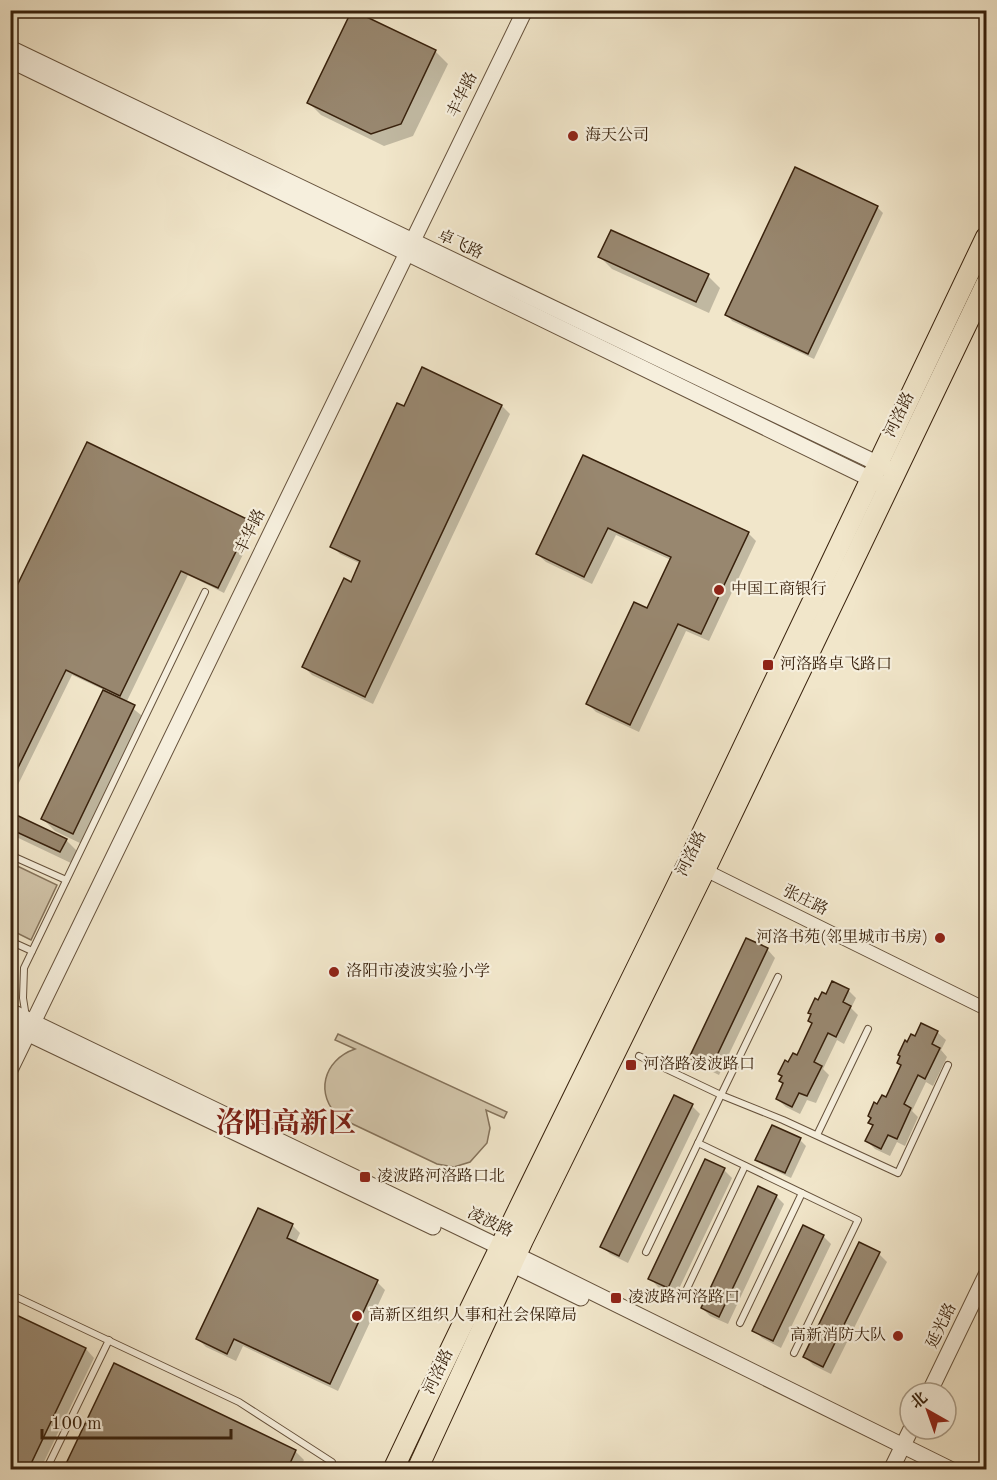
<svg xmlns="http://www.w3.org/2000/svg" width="997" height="1480" viewBox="0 0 997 1480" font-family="'Old Standard TT','Noto Serif SC',serif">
<rect width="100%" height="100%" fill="#f1e6ca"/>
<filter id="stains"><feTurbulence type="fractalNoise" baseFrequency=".00333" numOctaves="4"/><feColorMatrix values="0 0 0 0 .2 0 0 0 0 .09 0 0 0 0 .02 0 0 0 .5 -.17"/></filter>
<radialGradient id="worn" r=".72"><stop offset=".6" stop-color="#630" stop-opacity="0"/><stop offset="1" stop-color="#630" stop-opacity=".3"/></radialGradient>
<!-- green -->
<g fill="#d2c5aa" stroke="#85735b" stroke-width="1.5">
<path d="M 11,863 L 57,885 L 31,940 L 11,930 Z"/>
<path d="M 338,1034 L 507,1112 L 504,1118 L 486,1110 L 490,1128 L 487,1143 L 470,1162 L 454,1167 L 437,1164 L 340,1118 C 314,1095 323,1060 355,1049 L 335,1040 Z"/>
</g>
<!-- shadow -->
<g fill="#0003">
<path d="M 353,12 L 435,51 L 448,64 L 413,136 L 384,146 L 321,115 L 309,103 Z"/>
<path d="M 877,207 L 883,213 L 814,359 L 732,321 L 727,315 Z"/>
<path d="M 600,257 L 708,276 L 720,288 L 709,313 L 612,269 Z"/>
<path d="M 423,369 L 502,406 L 510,414 L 373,704 L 312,675 L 304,667 L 361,564 L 340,554 L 332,546 Z"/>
<path d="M 583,457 L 748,533 L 756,541 L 709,641 L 686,631 L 639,732 L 596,712 L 588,704 L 648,610 L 671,560 L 616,535 L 592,584 L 546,562 L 537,554 Z"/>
<path d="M 250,522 L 256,528 L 224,593 L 188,575 L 126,703 L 146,719 L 86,846 L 55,831 L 43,819 L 104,690 L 72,675 L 10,801 L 10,603 Z"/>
<path d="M 10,814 L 66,840 L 78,852 L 73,864 L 10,834 Z"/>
<path d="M 767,949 L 775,958 L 719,1075 L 699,1065 L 691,1057 Z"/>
<path d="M 848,990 L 856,998 L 851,1008 L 858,1015 L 844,1044 L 837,1040 L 823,1069 L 829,1075 L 816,1103 L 807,1100 L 800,1114 L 786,1107 L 777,1099 L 784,1084 L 781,1081 L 789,1064 L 798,1057 L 813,1024 L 809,1021 L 819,1002 L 827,996 Z"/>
<path d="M 937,1032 L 946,1040 L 941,1050 L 947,1057 L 933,1086 L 926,1082 L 912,1111 L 918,1117 L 905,1146 L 897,1142 L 890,1156 L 875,1149 L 867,1141 L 874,1127 L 870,1123 L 878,1106 L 887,1099 L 902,1066 L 899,1063 L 908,1044 L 916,1038 Z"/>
<path d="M 692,1106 L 700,1114 L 628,1263 L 610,1254 L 602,1246 Z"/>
<path d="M 800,1140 L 806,1146 L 791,1178 L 763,1165 L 757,1159 Z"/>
<path d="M 724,1170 L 732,1178 L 676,1295 L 658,1287 L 650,1278 Z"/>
<path d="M 776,1196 L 784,1204 L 728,1324 L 710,1316 L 702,1308 Z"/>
<path d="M 292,1225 L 300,1233 L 295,1244 L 377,1282 L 385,1290 L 338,1391 L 243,1346 L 236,1361 L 206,1347 L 198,1339 Z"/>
<path d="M 823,1236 L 831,1244 L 781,1348 L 762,1338 L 754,1330 Z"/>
<path d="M 879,1254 L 887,1262 L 831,1374 L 813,1365 L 805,1357 Z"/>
<path d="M 10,1314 L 86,1349 L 94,1358 L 40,1470 L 10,1470 Z"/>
<path d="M 115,1365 L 295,1451 L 304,1460 L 299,1470 L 64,1470 Z"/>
</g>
<!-- building -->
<g fill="#98876f" stroke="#38210c" stroke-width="1.5">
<path d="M 352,10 L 436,50 L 401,124 L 371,134 L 307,103 Z"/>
<path d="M 795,167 L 878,206 L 808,354 L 725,315 Z"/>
<path d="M 611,230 L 709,274 L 696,302 L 598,257 Z"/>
<path d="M 422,367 L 502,405 L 365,697 L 302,667 L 344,578 L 351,582 L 360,561 L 330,547 L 397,403 L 404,406 Z"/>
<path d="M 87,442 L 251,521 L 218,588 L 181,571 L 120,696 L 66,670 L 10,784 L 10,600 Z"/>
<path d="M 583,455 L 749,532 L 701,634 L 678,624 L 630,725 L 586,704 L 634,602 L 647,608 L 671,557 L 608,528 L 584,577 L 536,554 Z"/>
<path d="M 103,690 L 135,705 L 73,834 L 41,819 Z"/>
<path d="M 10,812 L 67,839 L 60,852 L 10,829 Z"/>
<path d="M 746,938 L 768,948 L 711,1068 L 689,1058 Z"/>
<path d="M 832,981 L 849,989 L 843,1002 L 851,1006 L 836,1037 L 828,1033 L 814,1062 L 822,1066 L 807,1096 L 799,1093 L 792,1107 L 776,1099 L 783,1083 L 779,1081 L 782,1076 L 778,1074 L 785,1060 L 788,1062 L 793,1053 L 797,1055 L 812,1023 L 808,1021 L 811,1014 L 808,1013 L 815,998 L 818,1000 L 822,992 L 826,994 Z"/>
<path d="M 921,1023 L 938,1031 L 932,1044 L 940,1048 L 925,1079 L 918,1075 L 904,1104 L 911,1108 L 897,1139 L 888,1135 L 881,1149 L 865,1141 L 873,1125 L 868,1123 L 871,1118 L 868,1116 L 874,1102 L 877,1104 L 882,1095 L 886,1097 L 901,1065 L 897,1063 L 900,1056 L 898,1055 L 905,1040 L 907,1042 L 911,1034 L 915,1036 Z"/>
<path d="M 674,1095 L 693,1104 L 619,1256 L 600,1247 Z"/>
<path d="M 772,1125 L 801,1138 L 785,1173 L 755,1160 Z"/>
<path d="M 705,1159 L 725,1168 L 668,1288 L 648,1279 Z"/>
<path d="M 758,1186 L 777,1195 L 719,1317 L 701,1308 Z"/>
<path d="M 258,1208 L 293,1224 L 287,1238 L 378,1280 L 330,1384 L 234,1339 L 227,1354 L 196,1339 Z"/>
<path d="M 803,1225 L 824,1235 L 773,1341 L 752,1331 Z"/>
<path d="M 859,1242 L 880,1252 L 823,1367 L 803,1357 Z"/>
<path d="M 10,1312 L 86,1348 L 28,1470 L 10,1470 Z"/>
<path d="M 114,1363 L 296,1450 L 287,1470 L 63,1470 Z"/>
</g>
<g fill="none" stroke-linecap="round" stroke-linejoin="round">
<!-- service casing -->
<g stroke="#66523c" stroke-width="8">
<g id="service">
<path d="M 10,855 L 66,880"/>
<path d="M 10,941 L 32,951"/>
<path d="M 778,977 L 721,1095 L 783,1120 L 898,1173 L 948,1065"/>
<path d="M 26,1017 L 23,998 L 24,968 L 205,592"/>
<path d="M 639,1056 L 721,1095 L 646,1252"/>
<path d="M 817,1135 L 868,1029"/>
<path d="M 698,1143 L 858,1220 L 794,1353"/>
<path d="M 10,1294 L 239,1402 L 332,1462 L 329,1470"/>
<path d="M 683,1297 L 745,1166"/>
<path d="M 740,1323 L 802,1193"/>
<path d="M 46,1470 L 109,1340"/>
</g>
</g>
<!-- minor casing -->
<g stroke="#66523c" stroke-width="14">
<path id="minor" d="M 705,870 L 986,1009"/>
</g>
<!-- tertiary casing -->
<g stroke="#66523c" stroke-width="17">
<g id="tertiary">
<path d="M 10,48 L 887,468"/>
<path d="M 10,60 L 879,483"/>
<path d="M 10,1011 L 539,1266 L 952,1470"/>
<path d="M 10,1025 L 433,1227"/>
<path d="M 10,1070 L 525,10"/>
<path d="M 503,1260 L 581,1298"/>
<path d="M 929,1393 L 986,1275"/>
<path d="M 891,1470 L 911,1429"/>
</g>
</g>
<!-- primary casing -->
<g stroke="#38210c" stroke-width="22">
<g id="primary">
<path d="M 393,1470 C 489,1266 589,1066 688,863 C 789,655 885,445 986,237"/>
<path d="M 417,1470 L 523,1240 L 705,870 L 986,284"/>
</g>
</g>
<!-- service -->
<use href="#service" stroke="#f6efdd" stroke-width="6"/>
<!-- minor -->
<use href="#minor" stroke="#f6efdd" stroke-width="12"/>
<!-- tertiary -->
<use href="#tertiary" stroke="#f6efdd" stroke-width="15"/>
<!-- primary -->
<use href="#primary" stroke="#f1e6ca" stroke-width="20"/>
</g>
<!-- markers -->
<g fill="#8f2418" stroke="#f6efdd" stroke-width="2">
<circle cx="573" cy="136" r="6"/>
<circle cx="719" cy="590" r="6"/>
<rect x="762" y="659" width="12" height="12" rx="3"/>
<circle cx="940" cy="938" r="6"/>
<circle cx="334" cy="972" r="6"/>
<rect x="625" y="1059" width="12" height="12" rx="3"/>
<rect x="359" y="1171" width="12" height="12" rx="3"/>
<rect x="610" y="1292" width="12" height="12" rx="3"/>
<circle cx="357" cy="1316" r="6"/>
<circle cx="898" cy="1336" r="6"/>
</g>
<g text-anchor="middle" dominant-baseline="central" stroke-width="4.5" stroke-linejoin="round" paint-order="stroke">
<!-- street labels -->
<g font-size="16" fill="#38210c" stroke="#f6efdd">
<text transform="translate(463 95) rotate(-64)">丰华路</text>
<text transform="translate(460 245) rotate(25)">卓飞路</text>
<text transform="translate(900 415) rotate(-64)">河洛路</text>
<text transform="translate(251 532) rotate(-64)">丰华路</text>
<text transform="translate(692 854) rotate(-64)">河洛路</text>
<text transform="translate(805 901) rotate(26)">张庄路</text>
<text transform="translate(490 1223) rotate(25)">凌波路</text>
<text transform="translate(942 1326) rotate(-64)">延光路</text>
<text transform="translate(439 1372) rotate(-65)">河洛路</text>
</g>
<!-- poi labels -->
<g font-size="16" fill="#38210c" stroke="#f6efdd" text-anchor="start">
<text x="585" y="136">海天公司</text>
<text x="731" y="590">中国工商银行</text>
<text x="780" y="665">河洛路卓飞路口</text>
<text x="928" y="938" text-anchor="end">河洛书苑(邻里城市书房)</text>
<text x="346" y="972">洛阳市凌波实验小学</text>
<text x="643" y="1065">河洛路凌波路口</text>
<text x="377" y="1177">凌波路河洛路口北</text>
<text x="628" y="1298">凌波路河洛路口</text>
<text x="369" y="1316">高新区组织人事和社会保障局</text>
<text x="886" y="1336" text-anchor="end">高新消防大队</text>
</g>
<!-- town labels -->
<g font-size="28" font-weight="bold" fill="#7a1f14" stroke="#f6efdd">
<text x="286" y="1125">洛阳高新区</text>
</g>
</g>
<!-- margin -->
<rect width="997" height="1480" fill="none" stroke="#f1e6ca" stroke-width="36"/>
<rect x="12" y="12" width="973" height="1456" fill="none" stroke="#38210c" stroke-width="3"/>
<rect x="18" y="18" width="961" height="1444" fill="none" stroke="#38210c" stroke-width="1.5"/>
<!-- north arrow -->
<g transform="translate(928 1411) rotate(320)"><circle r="28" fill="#f6efdd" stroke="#aa9d89" stroke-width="1.5"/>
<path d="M0-4.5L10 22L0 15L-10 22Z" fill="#8f2418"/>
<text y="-9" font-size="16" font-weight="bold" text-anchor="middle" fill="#38210c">北</text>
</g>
<!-- scale -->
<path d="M42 1429v9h189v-9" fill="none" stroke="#38210c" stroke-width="3"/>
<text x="51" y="1429" font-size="18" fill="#38210c" stroke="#f6efdd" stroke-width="4.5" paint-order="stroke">100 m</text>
<rect width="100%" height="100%" filter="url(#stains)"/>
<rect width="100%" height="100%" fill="url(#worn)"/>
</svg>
